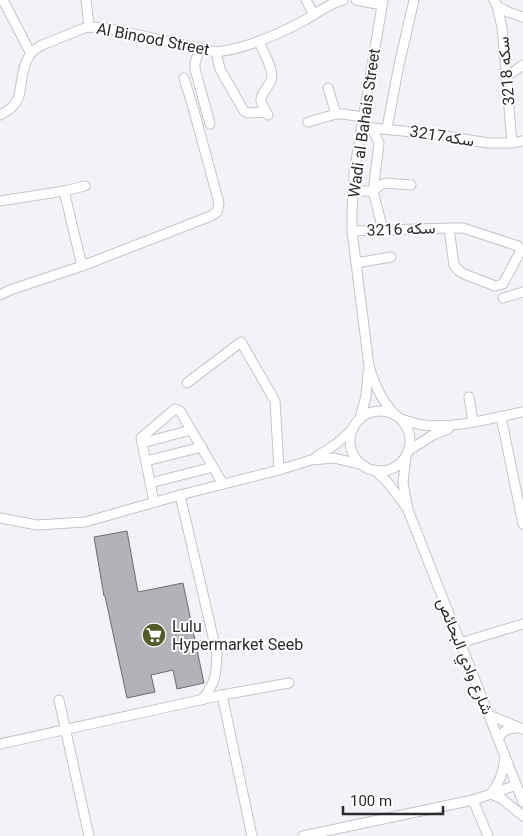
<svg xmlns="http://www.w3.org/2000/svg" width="523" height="836" viewBox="0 0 523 836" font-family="Roboto,Vazirmatn,sans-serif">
<rect width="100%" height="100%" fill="#f1f3f9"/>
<!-- building -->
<path fill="#b2b3b8" stroke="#6c6d72" d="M 127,531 L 138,592 L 183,583 L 204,683 L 177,689 L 173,670 L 151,675 L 155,692 L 127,698 L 105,596 L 104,596 L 94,537 Z"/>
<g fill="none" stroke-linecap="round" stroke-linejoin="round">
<!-- minor casing -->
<g stroke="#c3c5ca" stroke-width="11">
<g id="minor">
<path d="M 3,0 L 30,52"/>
<path d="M 86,0 L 89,27"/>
<path d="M 306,0 L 314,15"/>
<path d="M 356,0 L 382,5"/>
<path d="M 383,0 L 354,173 L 352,213 L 352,231 L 369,366 C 375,386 381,399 395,415"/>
<path d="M 494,0 L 497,6 L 502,27 L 512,143"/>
<path d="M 497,6 L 508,12 L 523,17"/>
<path d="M 259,41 C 263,52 271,64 272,75 C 272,86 260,92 261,101 C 262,106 266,111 268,115"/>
<path d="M 200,48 L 195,63 L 195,69 L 210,124"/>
<path d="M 216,52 L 220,69 L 244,111 L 248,113 L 266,112"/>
<path d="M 506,77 L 523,65"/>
<path d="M 328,88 L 336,114"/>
<path d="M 0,115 C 10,110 15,106 19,96 C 23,76 22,54 42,45 L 82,29 L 89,27 L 107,28 L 216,52 C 246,49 279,34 305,20 C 318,13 329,3 343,0"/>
<path d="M 308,122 L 336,114 L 343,114 L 363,117"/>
<path d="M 361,127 L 434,134 L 488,143 L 512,143 L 523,141"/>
<path d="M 372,128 L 379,143 L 373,191 L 383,230"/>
<path d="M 387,128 L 399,65 L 414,0"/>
<path d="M 64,191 L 82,266"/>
<path d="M 353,191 L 373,191 L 380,185 L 386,183 L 411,185"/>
<path d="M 0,201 L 64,191 L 85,186"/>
<path d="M 352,231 L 449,228 L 463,228 L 518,246 L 520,249 L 520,252 L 503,284 L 495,286 L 464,274 L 459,271 L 454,265 L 449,228"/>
<path d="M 356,263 L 391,257"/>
<path d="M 0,295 L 10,290 L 82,266 L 211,216 L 217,212 L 219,203 L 194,111 L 184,78"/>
<path d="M 503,298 L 523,292"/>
<path d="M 187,383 L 241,342 L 275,401 L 279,470"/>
<path d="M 469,397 L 473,422"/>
<circle cx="380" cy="441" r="30"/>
<path d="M 501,417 L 523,524"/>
<path d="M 360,419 L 366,396 L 368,372"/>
<path d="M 401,419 C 408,421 415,424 423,425 C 456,429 491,418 523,412"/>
<path d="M 142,443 L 191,430"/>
<path d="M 408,451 L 433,435 L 448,429"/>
<path d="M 406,455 L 403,483 L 408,510 L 523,802"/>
<path d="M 316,457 L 336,444 L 353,429"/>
<path d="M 146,461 L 202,447"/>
<path d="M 375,470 L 388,483 L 407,508"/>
<path d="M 150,483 L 213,467"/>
<path d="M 180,495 L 217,654 C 216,676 216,682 202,700"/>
<path d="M 154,502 L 141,438 L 175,409 L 180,411 L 223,484"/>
<path d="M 0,518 L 37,525 L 85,522 L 180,495 L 279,470 L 311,460 L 334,458 L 363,465"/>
<path d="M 460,643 L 523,624"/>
<path d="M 222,695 L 252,836"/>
<path d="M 59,700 L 89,836"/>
<path d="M 489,715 L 523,729"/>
<path d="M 498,739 C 503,730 508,728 518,728"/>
<path d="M 0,744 L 222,695 L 289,683"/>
<path d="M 505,757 C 503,773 500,782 491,794 L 502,799 L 523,816"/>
<path d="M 473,800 L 488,836"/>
<path d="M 303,836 L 473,800 L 491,794 L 516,785"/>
</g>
</g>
<!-- minor -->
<use href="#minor" stroke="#fff" stroke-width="9"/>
</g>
<!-- icons -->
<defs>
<g id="supermarket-disc" transform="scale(1.25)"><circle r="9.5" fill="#555b2a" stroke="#fff"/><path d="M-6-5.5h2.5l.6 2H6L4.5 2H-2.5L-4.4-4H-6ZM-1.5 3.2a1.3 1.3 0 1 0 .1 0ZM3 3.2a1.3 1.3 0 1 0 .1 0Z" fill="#fff"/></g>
</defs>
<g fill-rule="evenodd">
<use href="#supermarket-disc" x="154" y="635"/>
</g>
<g text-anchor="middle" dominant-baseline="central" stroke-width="4" stroke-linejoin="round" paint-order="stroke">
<!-- street labels -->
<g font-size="16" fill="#2a2b2d" stroke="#fff">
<text transform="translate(153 39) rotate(11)">Al Binood Street</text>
<text transform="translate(506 71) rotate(-95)">سكه 3218</text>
<text transform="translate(364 123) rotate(-82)">Wadi al Bahais Street</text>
<text transform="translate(442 136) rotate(9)">سكه3217</text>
<text transform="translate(401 229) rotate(-2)">سكه 3216</text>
<text transform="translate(465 656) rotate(68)">شارع وادي البحائص</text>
</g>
<!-- poi labels -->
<g font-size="16" fill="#2a2b2d" stroke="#fff" text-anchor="start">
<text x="172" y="626">Lulu<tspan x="172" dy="18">Hypermarket Seeb</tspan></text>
</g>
</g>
<!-- scale -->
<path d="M343 806v8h100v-8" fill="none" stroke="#2a2b2d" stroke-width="2.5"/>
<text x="350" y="806" font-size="15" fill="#2a2b2d" stroke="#ffffff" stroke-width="4" paint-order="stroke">100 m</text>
</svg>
